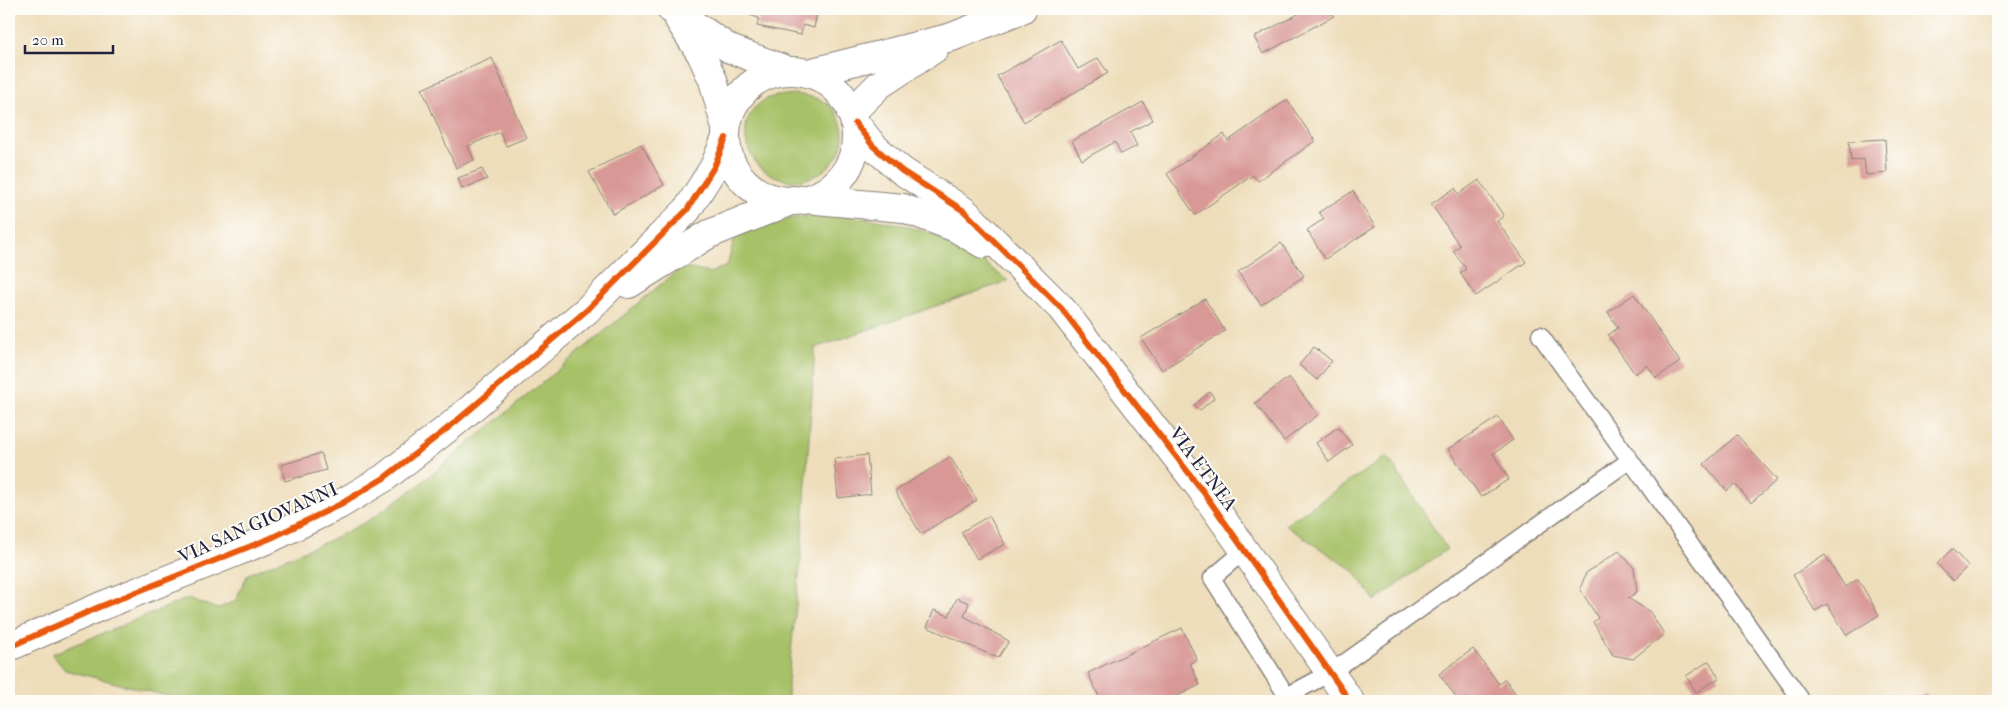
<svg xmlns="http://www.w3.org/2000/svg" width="2007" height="710" viewBox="0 0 2007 710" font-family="'IM FELL French Canon',serif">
<rect width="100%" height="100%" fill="#fdfcf7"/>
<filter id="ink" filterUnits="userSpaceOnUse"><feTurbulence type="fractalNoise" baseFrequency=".02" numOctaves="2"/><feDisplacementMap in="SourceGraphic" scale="10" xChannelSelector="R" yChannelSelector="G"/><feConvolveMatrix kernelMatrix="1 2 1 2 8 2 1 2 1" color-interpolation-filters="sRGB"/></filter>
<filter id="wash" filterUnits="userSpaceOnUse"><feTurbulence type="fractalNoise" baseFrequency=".0096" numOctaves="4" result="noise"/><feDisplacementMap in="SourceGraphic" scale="20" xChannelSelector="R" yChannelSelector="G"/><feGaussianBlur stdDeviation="1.12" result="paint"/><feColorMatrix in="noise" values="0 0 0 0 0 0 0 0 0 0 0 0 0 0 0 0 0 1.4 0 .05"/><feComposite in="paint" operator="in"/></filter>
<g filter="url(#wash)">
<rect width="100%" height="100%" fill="#eeddba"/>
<!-- green -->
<g fill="#a7c167" stroke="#647251">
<path d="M 796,94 C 808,96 822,98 831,107 C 860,138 832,179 795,181 C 789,182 783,179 777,177 C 743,166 731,114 769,98 C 778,95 787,95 796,94 Z"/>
<path d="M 836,215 C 881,219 921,226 961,247 C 978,256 993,270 1008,281 L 815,348 L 801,557 L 788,680 L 788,701 L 187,701 L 65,670 L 52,654 L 189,598 L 217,609 L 235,601 L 248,574 L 328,541 L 368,521 L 420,484 L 682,267 L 709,273 L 727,266 L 735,237 L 772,222 L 800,217 Z"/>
<path d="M 1387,456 L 1447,549 L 1375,601 L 1354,571 L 1285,525 Z"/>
</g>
<g id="blocks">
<!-- building -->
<g fill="#d89895">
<path d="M 750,9 L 818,9 L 814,28 L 803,25 L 801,35 L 757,26 L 759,18 L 749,15 Z"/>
<path d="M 1308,9 L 1330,9 L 1334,16 L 1263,54 L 1254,37 Z"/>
<path d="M 1061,40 L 1078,69 L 1098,58 L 1108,73 L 1024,122 L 997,76 Z"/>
<path d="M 492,58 L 526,138 L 506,146 L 500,132 L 468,146 L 474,160 L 456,168 L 422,89 Z"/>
<path d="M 1287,100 L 1315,141 L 1258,181 L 1253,175 L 1195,215 L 1167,174 L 1224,134 L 1228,141 Z"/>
<path d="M 1143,102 L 1153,120 L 1130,132 L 1137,146 L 1121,154 L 1115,142 L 1082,160 L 1072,141 Z"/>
<path d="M 1885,139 L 1887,173 L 1866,175 L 1864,159 L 1851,161 L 1849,141 Z"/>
<path d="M 641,144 L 664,185 L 613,214 L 589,172 Z"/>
<path d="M 482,169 L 487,179 L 462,189 L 458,178 Z"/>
<path d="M 1479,180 L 1504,216 L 1497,221 L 1526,262 L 1476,296 L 1460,273 L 1466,269 L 1453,251 L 1460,246 L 1431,204 L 1455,188 L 1459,194 Z"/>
<path d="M 1353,191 L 1375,227 L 1325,259 L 1307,230 L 1324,219 L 1319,212 Z"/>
<path d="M 1281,243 L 1304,276 L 1261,305 L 1238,272 Z"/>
<path d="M 1634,294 L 1680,362 L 1656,378 L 1647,365 L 1635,374 L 1608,335 L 1618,328 L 1608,312 Z"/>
<path d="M 1205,299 L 1225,331 L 1162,370 L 1141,338 Z"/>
<path d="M 1314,347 L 1332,361 L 1317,380 L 1299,365 Z"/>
<path d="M 1289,377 L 1318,415 L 1284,441 L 1255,403 Z"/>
<path d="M 1210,392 L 1214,398 L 1199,411 L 1194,405 Z"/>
<path d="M 1498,417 L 1513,440 L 1493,454 L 1509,479 L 1481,497 L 1448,449 Z"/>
<path d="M 1338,427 L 1352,445 L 1329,462 L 1316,443 Z"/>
<path d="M 1737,435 L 1777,480 L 1751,503 L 1735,484 L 1727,491 L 1704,464 Z"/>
<path d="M 321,453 L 326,470 L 285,481 L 281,465 Z"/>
<path d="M 867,455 L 871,494 L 838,498 L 834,459 Z"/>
<path d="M 950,457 L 977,500 L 921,534 L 895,491 Z"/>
<path d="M 989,516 L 1005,544 L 977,559 L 961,532 Z"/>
<path d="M 1952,549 L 1968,566 L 1953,581 L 1937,564 Z"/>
<path d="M 1619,551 L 1634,568 L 1637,592 L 1628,598 L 1650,612 L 1664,634 L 1633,659 L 1613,655 L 1593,622 L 1598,618 L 1580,589 L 1586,573 Z"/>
<path d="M 1825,555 L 1845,587 L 1858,579 L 1879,615 L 1847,635 L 1827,604 L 1815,611 L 1793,575 Z"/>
<path d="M 957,598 L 969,603 L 964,616 L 1009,641 L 998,658 L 927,627 L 934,610 L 949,616 Z"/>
<path d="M 1182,628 L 1197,660 L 1190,663 L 1200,685 L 1167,701 L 1101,701 L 1088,673 Z"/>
<path d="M 1473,649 L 1499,684 L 1505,679 L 1521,701 L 1469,701 L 1467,698 L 1459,701 L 1439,674 Z"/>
<path d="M 1709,661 L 1719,678 L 1696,692 L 1686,676 Z"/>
<path d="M 1926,693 L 1931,701 L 1912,701 Z"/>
</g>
</g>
</g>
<g filter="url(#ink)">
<use href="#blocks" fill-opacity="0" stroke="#88807a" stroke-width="1"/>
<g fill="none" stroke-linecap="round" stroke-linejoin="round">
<!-- service casing -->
<g stroke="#88807a" stroke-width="19">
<g id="service">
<path d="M 1540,335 L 1630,460"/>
<path d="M 1244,551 L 1212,578 L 1290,701"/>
<path d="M 1287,696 L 1330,673 L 1630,460 L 1800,698"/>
</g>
</g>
<!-- tertiary casing -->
<g stroke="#88807a" stroke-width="30">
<g id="tertiary">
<path d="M 671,9 L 730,49 L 789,71"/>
<path d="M 679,20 L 701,54 L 713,80 L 726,128"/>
<circle cx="791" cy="136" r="65"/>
<path d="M 808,73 L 952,37 L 1022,9"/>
<path d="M 851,113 L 879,85 L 934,49"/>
<path d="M 855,123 L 873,146 L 902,171 L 964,211 L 1061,308 L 1202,490 L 1350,701"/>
<path d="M 805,199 L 903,208 L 956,228 L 983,244"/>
<path d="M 629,284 L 709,234 L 793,200"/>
<path d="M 9,647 L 99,607 L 271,538 L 339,505 L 384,478 L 453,424 L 587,310 L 687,210 L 714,167 L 726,138"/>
</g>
</g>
<!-- service -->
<use href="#service" stroke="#fff" stroke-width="16"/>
<!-- tertiary -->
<use href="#tertiary" stroke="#fff" stroke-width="28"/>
<!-- cycleway casing -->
<g stroke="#fdfcf7" stroke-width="9">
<g id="cycleway">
<path d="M 855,123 L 873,146 L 902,171 L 964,211 L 1061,308 L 1202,490 L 1350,701"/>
<path d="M 9,647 L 99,607 L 271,538 L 339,505 L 384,478 L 453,424 L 587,310 L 687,210 L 714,167 L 726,138"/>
</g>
</g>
<!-- cycleway -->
<use href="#cycleway" stroke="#e8590c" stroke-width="6"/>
</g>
</g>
<g text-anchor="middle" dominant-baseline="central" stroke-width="4" stroke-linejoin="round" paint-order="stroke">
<!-- street labels -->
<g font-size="19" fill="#22223b" stroke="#fdfcf7">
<text transform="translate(1203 469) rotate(53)">VIA ETNEA</text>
<text transform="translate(258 523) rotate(-24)">VIA SAN GIOVANNI</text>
</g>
</g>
<!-- margin -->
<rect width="2007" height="710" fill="none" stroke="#fdfcf7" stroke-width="30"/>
<!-- scale -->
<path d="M25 45v8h88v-8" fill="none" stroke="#22223b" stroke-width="2.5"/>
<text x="32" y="45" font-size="15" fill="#22223b" stroke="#fdfcf7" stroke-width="4" paint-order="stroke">20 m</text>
</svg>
